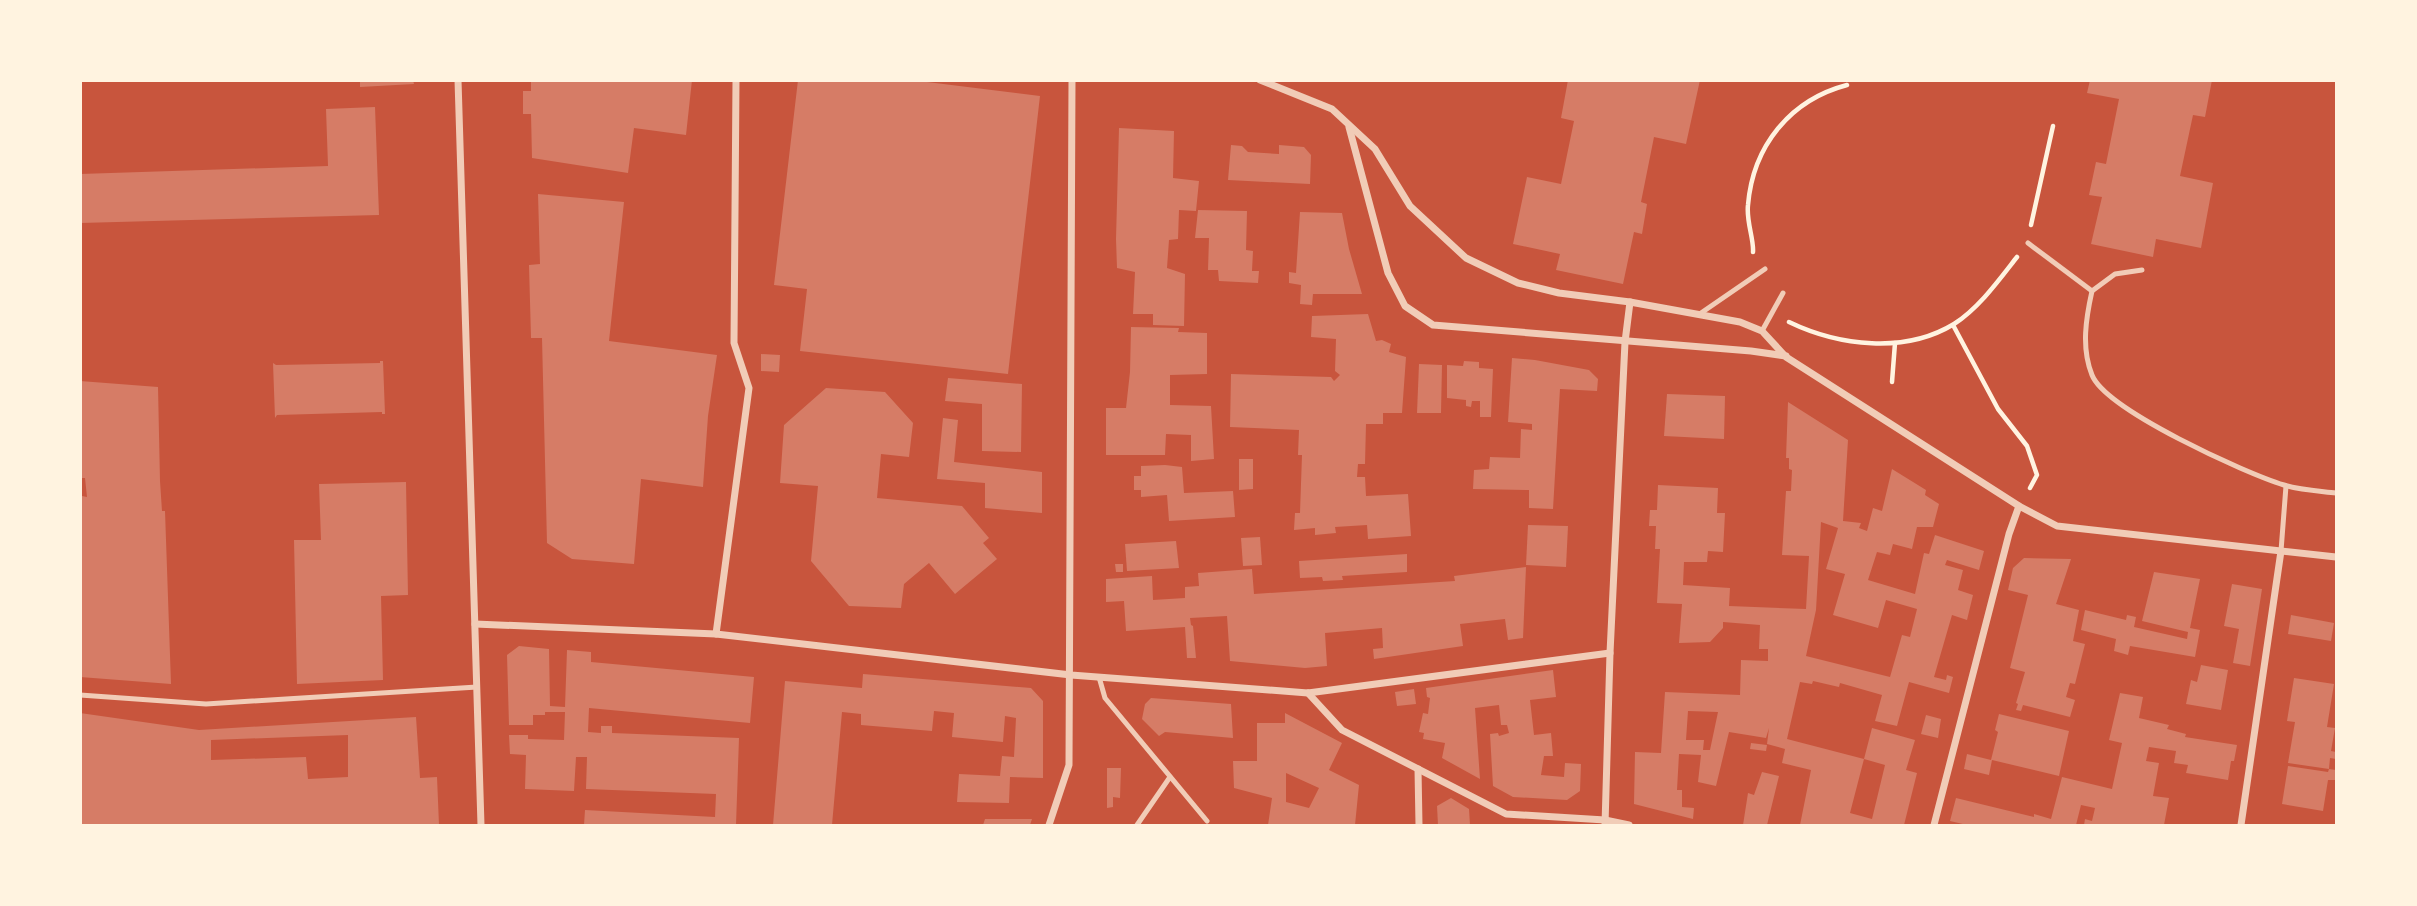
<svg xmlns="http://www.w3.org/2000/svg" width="2417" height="906" viewBox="0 0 2417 906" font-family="Montserrat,sans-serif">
<rect width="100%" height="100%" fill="#c8553d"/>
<!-- building -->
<g fill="#d67c66" fill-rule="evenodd">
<path d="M 360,80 L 413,80 L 414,84 L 360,87 Z"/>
<path d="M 531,80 L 692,80 L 686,135 L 634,128 L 628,173 L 532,158 L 531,114 L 523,114 L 523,91 L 531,91 Z"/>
<path d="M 798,80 L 911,80 L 1040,96 L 1008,374 L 800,351 L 807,289 L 774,285 Z"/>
<path d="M 1568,80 L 1700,80 L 1686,144 L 1654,137 L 1641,202 L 1647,204 L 1642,234 L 1634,232 L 1623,284 L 1556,270 L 1560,254 L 1513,244 L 1527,177 L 1561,184 L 1574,121 L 1561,118 Z"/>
<path d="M 2090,80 L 2212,80 L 2205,117 L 2193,115 L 2180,176 L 2213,183 L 2201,248 L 2156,239 L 2153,257 L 2091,244 L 2102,197 L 2089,195 L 2096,162 L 2106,164 L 2119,99 L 2087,93 Z"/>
<path d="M 375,107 L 379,215 L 80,223 L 80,174 L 328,166 L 326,109 Z"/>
<path d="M 1119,128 L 1174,131 L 1173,178 L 1199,181 L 1196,211 L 1179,210 L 1178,239 L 1169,240 L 1167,268 L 1185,274 L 1184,326 L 1153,325 L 1153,314 L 1133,314 L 1135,272 L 1117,268 L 1116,239 Z"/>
<path d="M 1231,145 L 1242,146 L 1248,152 L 1279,154 L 1279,145 L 1304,147 L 1311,155 L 1310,184 L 1228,180 Z"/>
<path d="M 538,194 L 624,202 L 609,341 L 717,355 L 708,416 L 703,487 L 641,479 L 634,564 L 572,559 L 547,543 L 542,338 L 531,338 L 529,265 L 540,264 Z"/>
<path d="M 1198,210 L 1247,211 L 1246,250 L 1253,251 L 1252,271 L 1259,271 L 1258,283 L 1219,281 L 1218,270 L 1208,270 L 1209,238 L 1195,238 Z"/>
<path d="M 1300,212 L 1342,213 L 1349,249 L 1362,294 L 1313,294 L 1312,305 L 1300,304 L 1301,285 L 1289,283 L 1289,272 L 1296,273 Z"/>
<path d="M 1368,314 L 1376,341 L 1382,340 L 1391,344 L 1389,352 L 1406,357 L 1402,413 L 1383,413 L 1383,424 L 1366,424 L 1365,464 L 1358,464 L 1357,477 L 1365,477 L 1366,496 L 1408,494 L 1411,536 L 1368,539 L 1367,525 L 1335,527 L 1336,533 L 1315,535 L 1315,528 L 1294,530 L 1295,513 L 1300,513 L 1302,455 L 1298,455 L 1299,430 L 1230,427 L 1231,374 L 1331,377 L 1334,381 L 1340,375 L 1335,371 L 1336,339 L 1311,337 L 1312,316 Z"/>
<path d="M 1131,327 L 1179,328 L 1178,332 L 1207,333 L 1207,374 L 1170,375 L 1170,405 L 1211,406 L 1214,459 L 1191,461 L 1191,435 L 1166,434 L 1165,455 L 1106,455 L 1106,408 L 1126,408 L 1130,372 Z"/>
<path d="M 761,354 L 780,355 L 779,372 L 761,371 Z"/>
<path d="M 1512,358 L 1535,360 L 1589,370 L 1598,379 L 1597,391 L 1560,389 L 1553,509 L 1529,508 L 1529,490 L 1473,489 L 1474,470 L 1489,469 L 1490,457 L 1520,458 L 1521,429 L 1532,430 L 1532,424 L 1508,422 Z"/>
<path d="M 380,361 L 383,361 L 385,414 L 382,414 L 382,412 L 277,415 L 275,418 L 273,363 L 276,365 L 380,363 Z"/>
<path d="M 1464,361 L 1479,362 L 1479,368 L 1493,369 L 1491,417 L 1480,417 L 1480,401 L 1472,401 L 1471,407 L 1466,406 L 1466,400 L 1447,398 L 1447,365 L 1463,366 Z"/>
<path d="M 1419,364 L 1442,365 L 1441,413 L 1417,413 Z"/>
<path d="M 948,378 L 1022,384 L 1021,452 L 982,451 L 982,404 L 945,401 Z"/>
<path d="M 80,381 L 158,387 L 160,481 L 162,511 L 165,511 L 171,684 L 80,677 L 82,496 L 87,497 L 85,478 L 80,478 Z"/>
<path d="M 826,388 L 885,392 L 913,423 L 909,457 L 881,454 L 877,498 L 962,506 L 989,538 L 983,543 L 997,559 L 955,594 L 929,563 L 904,584 L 901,608 L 849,606 L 811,561 L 818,486 L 780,483 L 784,425 Z"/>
<path d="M 1667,394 L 1725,396 L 1724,439 L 1664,436 Z"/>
<path d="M 1788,402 L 1848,440 L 1843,521 L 1861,523 L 1859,528 L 1867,531 L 1873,508 L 1882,511 L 1892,469 L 1926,490 L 1925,495 L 1939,504 L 1933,527 L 1917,527 L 1912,549 L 1893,544 L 1890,555 L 1877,552 L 1868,580 L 1915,594 L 1924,553 L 1929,554 L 1935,535 L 1984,551 L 1979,570 L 1947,560 L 1945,565 L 1963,570 L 1958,590 L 1973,595 L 1967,620 L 1952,615 L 1934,677 L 1946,680 L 1947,675 L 1953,677 L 1949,693 L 1909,682 L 1897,726 L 1875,721 L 1882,695 L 1840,683 L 1839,687 L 1813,681 L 1812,684 L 1800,682 L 1787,739 L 1864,759 L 1872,728 L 1915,740 L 1906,770 L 1917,773 L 1904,825 L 1800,825 L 1811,770 L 1782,763 L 1785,749 L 1767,744 L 1769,728 L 1766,738 L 1729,732 L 1716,786 L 1698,782 L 1701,755 L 1679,754 L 1677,790 L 1682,790 L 1682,807 L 1694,808 L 1693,819 L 1634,804 L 1635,752 L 1661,753 L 1665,692 L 1740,695 L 1741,660 L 1768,661 L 1768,649 L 1759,649 L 1760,625 L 1723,622 L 1723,628 L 1710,642 L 1679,643 L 1682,604 L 1657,603 L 1660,549 L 1655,549 L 1656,526 L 1649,526 L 1650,510 L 1657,510 L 1658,485 L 1718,488 L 1717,513 L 1725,513 L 1723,552 L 1708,551 L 1707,562 L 1684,562 L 1683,585 L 1730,588 L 1729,606 L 1806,609 L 1809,556 L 1782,555 L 1786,491 L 1791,491 L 1792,470 L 1789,469 L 1789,458 L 1786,458 ZM 1821,522 L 1838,528 L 1826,569 L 1845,574 L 1833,615 L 1878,628 L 1886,600 L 1917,609 L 1910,637 L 1902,635 L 1890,677 L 1806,656 L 1816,610 ZM 1688,711 L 1718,712 L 1710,750 L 1703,750 L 1704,740 L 1686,740 ZM 1864,759 L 1885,765 L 1872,819 L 1850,813 Z"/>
<path d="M 943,418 L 958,420 L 954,462 L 1042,472 L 1042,513 L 985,508 L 985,483 L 937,479 Z"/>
<path d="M 1239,459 L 1253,459 L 1253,489 L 1239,490 Z"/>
<path d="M 1165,465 L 1182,467 L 1184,493 L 1233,491 L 1235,517 L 1169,521 L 1167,495 L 1141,497 L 1141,490 L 1134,490 L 1134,476 L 1141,476 L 1141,466 Z"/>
<path d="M 406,482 L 408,595 L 381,596 L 383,680 L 297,684 L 294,540 L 321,540 L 319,484 Z"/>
<path d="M 1528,525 L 1568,526 L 1566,567 L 1526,565 Z"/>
<path d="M 1260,537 L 1262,565 L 1243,566 L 1241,538 Z"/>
<path d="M 1176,541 L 1179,568 L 1127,571 L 1125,544 Z"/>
<path d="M 1407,554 L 1407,572 L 1342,576 L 1343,580 L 1323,581 L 1322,577 L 1300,578 L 1299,561 Z"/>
<path d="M 2024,558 L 2071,559 L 2056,604 L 2079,610 L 2073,641 L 2085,644 L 2075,684 L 2070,683 L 2066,697 L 2075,700 L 2070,717 L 2023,705 L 2021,711 L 2016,710 L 2018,704 L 2016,703 L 2025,672 L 2010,668 L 2028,595 L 2008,590 L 2013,568 Z"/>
<path d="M 1115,564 L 1123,564 L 1123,572 L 1116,572 Z"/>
<path d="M 1526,567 L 1523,638 L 1508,640 L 1505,619 L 1460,624 L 1463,646 L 1374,659 L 1373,649 L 1383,648 L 1382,628 L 1325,633 L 1327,666 L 1305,668 L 1230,661 L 1227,616 L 1190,618 L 1191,625 L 1193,626 L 1196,658 L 1187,658 L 1185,627 L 1126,631 L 1124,601 L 1106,602 L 1106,579 L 1152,576 L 1153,600 L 1185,598 L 1185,587 L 1199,586 L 1198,573 L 1252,569 L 1254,594 L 1455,581 L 1454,576 Z"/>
<path d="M 2154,572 L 2200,579 L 2190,628 L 2200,630 L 2195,657 L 2130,646 L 2128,655 L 2114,651 L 2116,639 L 2081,630 L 2085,610 L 2126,620 L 2127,615 L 2136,617 L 2134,627 L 2187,639 L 2188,632 L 2142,621 Z"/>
<path d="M 2232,584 L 2262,589 L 2250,666 L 2233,663 L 2239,629 L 2224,626 Z"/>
<path d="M 2291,615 L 2334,623 L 2331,641 L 2288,634 Z"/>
<path d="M 519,646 L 549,649 L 550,706 L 565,707 L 567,650 L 591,652 L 591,662 L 754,677 L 750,723 L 589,708 L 588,732 L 601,733 L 601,726 L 612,726 L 612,733 L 739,738 L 736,825 L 584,825 L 585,810 L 715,817 L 716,794 L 586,789 L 587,757 L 576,757 L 574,791 L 525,789 L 526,755 L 510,754 L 509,735 L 528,735 L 528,739 L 564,740 L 565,712 L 545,712 L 545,715 L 533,715 L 533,725 L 509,725 L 507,655 Z"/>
<path d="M 2201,665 L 2228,670 L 2221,710 L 2186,704 L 2191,680 L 2197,682 Z"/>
<path d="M 1553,670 L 1556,697 L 1530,700 L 1534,735 L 1551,733 L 1553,756 L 1544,756 L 1541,775 L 1564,777 L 1565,763 L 1581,764 L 1580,791 L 1567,800 L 1513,797 L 1493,786 L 1490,734 L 1498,733 L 1499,736 L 1509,733 L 1507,725 L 1501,725 L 1499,705 L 1475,708 L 1480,779 L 1442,758 L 1445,743 L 1423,739 L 1424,733 L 1419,732 L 1423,713 L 1428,714 L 1430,698 L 1427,697 L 1426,688 Z"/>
<path d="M 863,674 L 1031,688 L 1043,701 L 1043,778 L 1010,777 L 1009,803 L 957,802 L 959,774 L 1000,776 L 1002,756 L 1014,757 L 1016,718 L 1005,716 L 1003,742 L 952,737 L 954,713 L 934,711 L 932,731 L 861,725 L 861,714 L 842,712 L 832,825 L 773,825 L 785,681 L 862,688 Z"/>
<path d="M 2294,678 L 2334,684 L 2327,727 L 2335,728 L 2331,751 L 2336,752 L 2336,759 L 2330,758 L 2329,769 L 2288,763 L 2295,722 L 2287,721 Z"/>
<path d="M 1414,689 L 1416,704 L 1397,706 L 1395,692 Z"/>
<path d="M 2120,693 L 2143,697 L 2139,718 L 2169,725 L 2167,729 L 2186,734 L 2185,737 L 2237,745 L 2234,761 L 2231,761 L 2228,780 L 2186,773 L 2188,765 L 2174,763 L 2176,751 L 2149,747 L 2146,761 L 2159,763 L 2153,796 L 2169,798 L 2164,825 L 2084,825 L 2085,819 L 2092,821 L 2095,808 L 2081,805 L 2076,825 L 1967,825 L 1950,821 L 1956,798 L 2034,817 L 2034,814 L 2051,819 L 2062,777 L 2112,789 L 2122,743 L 2109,740 Z"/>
<path d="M 1151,698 L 1231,704 L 1233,738 L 1165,732 L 1159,736 L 1142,719 L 1145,704 Z"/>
<path d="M 80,713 L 199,730 L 416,717 L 420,778 L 437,777 L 439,825 L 80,825 ZM 348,735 L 348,777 L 308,779 L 306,757 L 211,760 L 211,740 Z"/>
<path d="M 1285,713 L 1342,743 L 1329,770 L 1359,785 L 1355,825 L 1268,825 L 1272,798 L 1234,788 L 1233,761 L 1257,761 L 1257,723 L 1285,723 ZM 1286,773 L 1319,788 L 1309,808 L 1286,802 Z"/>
<path d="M 1999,714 L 2069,731 L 2059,776 L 1992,760 L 1989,775 L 1964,769 L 1967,754 L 1991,760 L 1998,732 L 1995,730 Z"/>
<path d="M 1926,715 L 1941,719 L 1938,738 L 1921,734 Z"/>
<path d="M 1751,743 L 1767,745 L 1766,751 L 1750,749 Z"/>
<path d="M 2288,766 L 2328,772 L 2329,769 L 2336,770 L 2336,780 L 2328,780 L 2323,811 L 2282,804 Z"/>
<path d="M 1107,768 L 1121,768 L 1120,798 L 1113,797 L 1113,807 L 1107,808 Z"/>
<path d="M 1762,772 L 1779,776 L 1767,825 L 1743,825 L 1748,793 L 1754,795 Z"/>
<path d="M 1451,798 L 1469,809 L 1470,825 L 1438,825 L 1437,806 Z"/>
<path d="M 985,819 L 1032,819 L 1030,825 L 983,825 Z"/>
</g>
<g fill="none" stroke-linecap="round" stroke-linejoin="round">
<!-- path -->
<g stroke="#fff3e0" stroke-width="4.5">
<path d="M 2031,225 L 2053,126"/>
<path d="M 1753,252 C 1754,239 1746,221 1748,205 C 1753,146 1790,100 1847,85"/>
<path d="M 1789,322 C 1839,346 1905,354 1954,324 C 1979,308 1999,280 2017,257"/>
<path d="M 1953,325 L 1998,409 L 2027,446 L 2037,475 L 2030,488"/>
<path d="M 1892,382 L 1895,343"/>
</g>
<!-- service -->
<g stroke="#f1ccb7" stroke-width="5">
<path d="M 2028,243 L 2092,291"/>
<path d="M 2142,270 L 2115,274 L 2092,291 C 2086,318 2081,348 2092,375 C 2106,410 2245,473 2284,485 C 2300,490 2320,491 2336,493"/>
<path d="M 1701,313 L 1765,269"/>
<path d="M 1762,331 L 1783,293"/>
<path d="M 2281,551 L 2286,486"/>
<path d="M 1099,677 L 1105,698 L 1207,821"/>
<path d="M 80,695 L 206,704 L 477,687"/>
<path d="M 1137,825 L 1170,777"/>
</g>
<!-- minor -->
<g stroke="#f1ccb7" stroke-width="7">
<path d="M 458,80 L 481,825"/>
<path d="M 1260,80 L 1332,109 L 1375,149 L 1410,206 L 1466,258 L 1518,283 L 1559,293 L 1630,302 L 1740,322 L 1762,331 L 1786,357 L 2019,506 L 2057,526 L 2336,557"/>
<path d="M 1349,127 L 1388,273 L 1405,306 L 1433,325 L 1751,351 L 1786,356"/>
<path d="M 475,624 L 716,634 L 1071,675 L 1308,693 L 1610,653"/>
<path d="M 716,634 L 749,388 L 734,343 L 736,80"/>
<path d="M 1308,693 L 1342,730 L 1506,814 L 1605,820 L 1629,825"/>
<path d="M 1418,769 L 1419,825"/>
<path d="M 1049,825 L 1069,765 L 1072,80"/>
<path d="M 1605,825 L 1610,653 L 1625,342 L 1630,302"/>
<path d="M 1934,825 L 2009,534 L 2019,506"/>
<path d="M 2241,825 L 2281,551"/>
</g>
</g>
<!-- border -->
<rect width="2417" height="906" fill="none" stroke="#fff3e0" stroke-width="164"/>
</svg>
